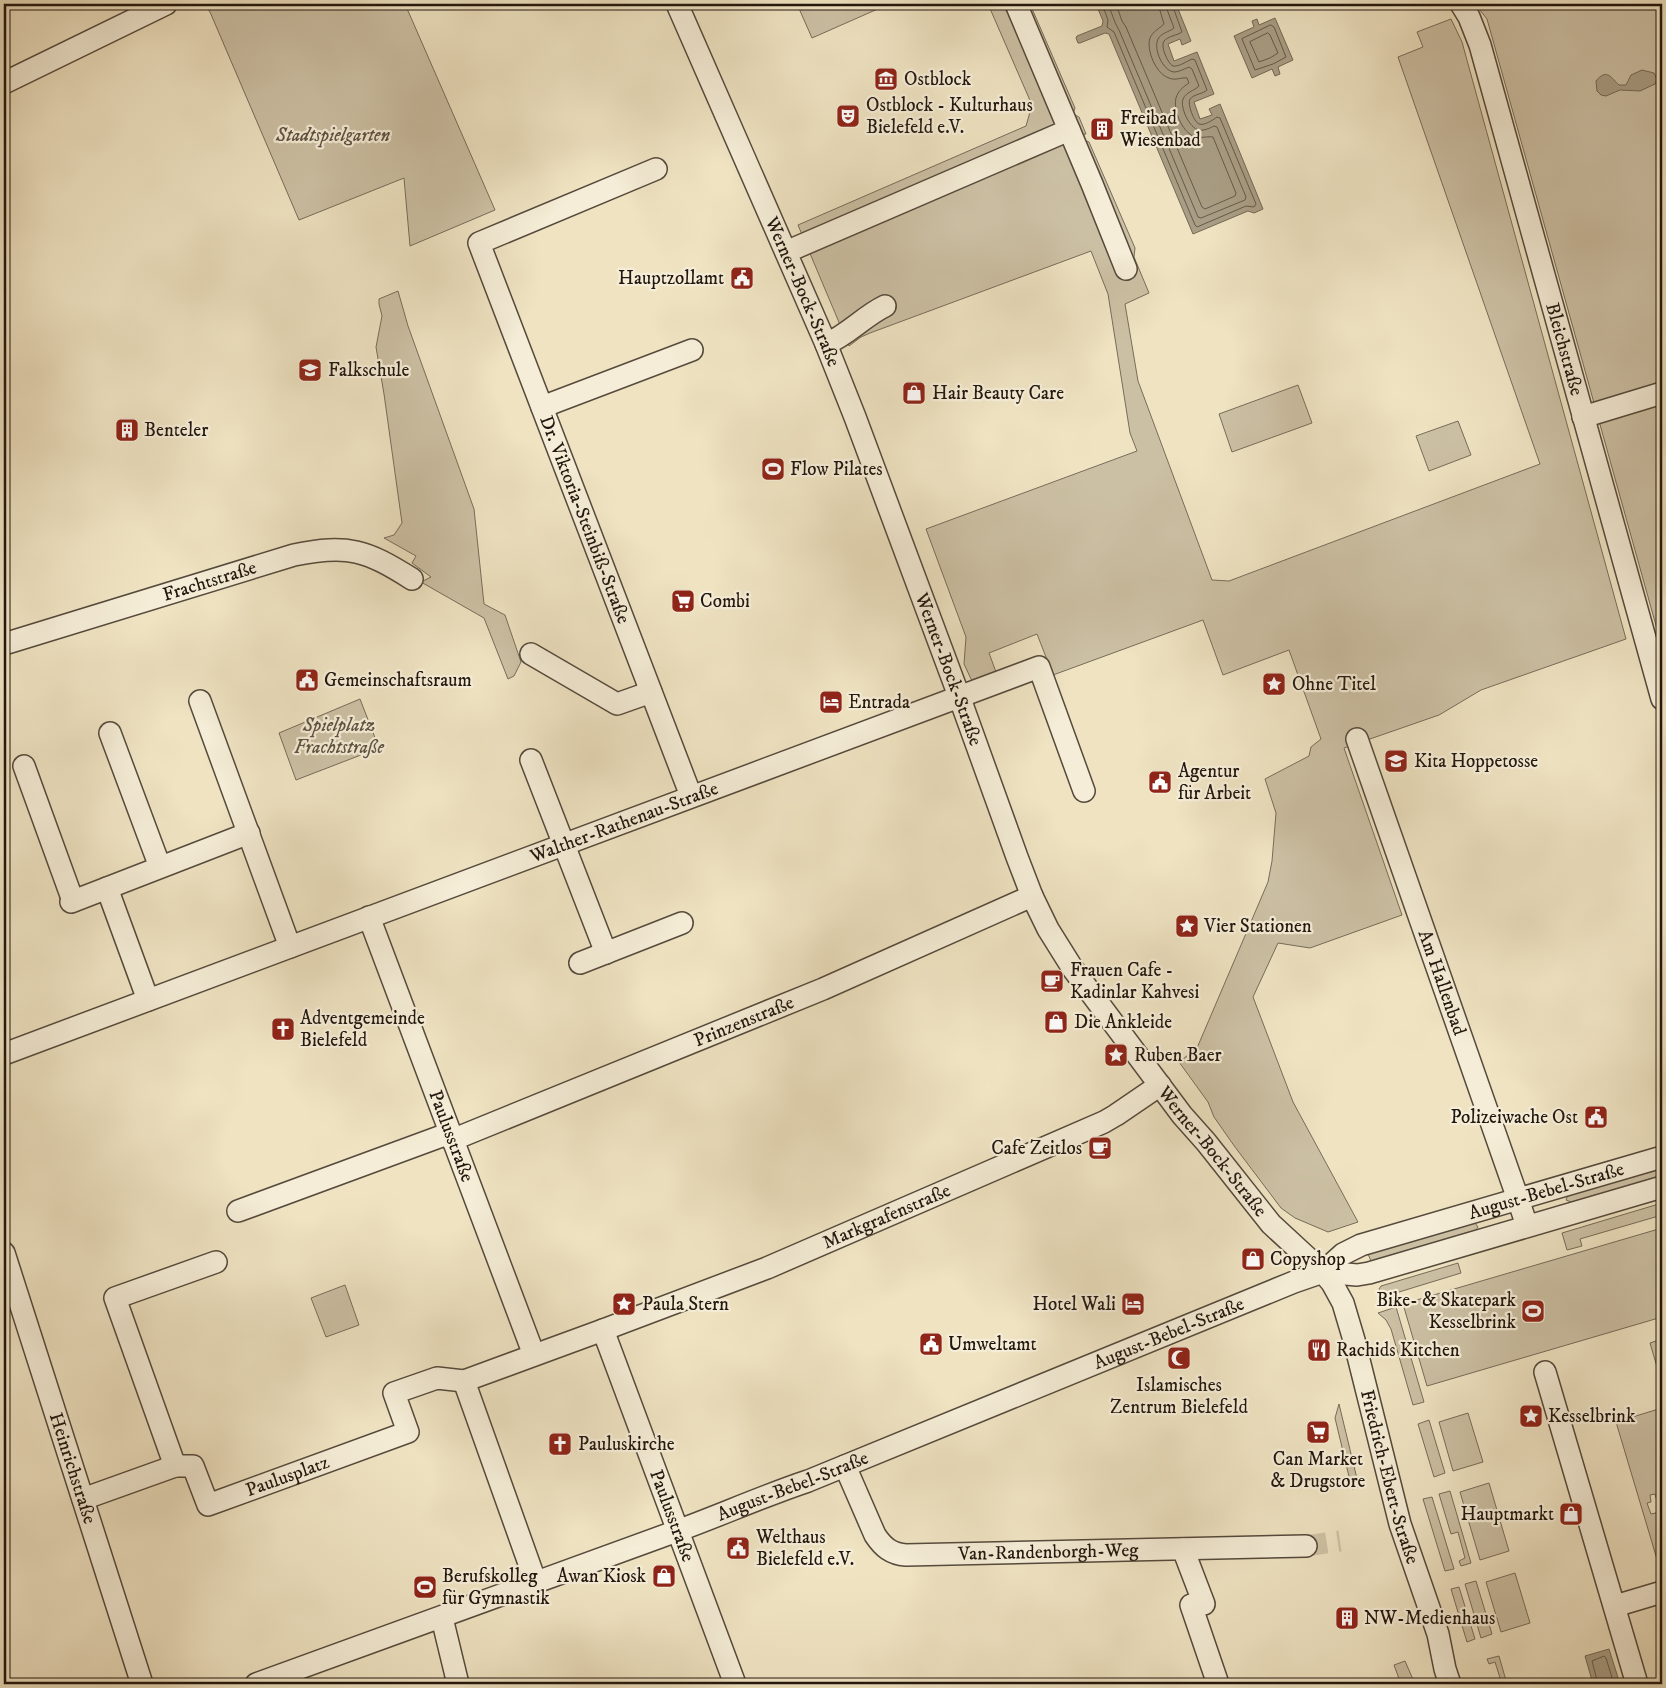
<svg xmlns="http://www.w3.org/2000/svg" width="1666" height="1688" viewBox="0 0 1666 1688" font-family="'IM FELL DW Pica',serif">
<rect width="100%" height="100%" fill="#efe3c2"/>
<filter id="stains"><feTurbulence type="fractalNoise" baseFrequency=".004" numOctaves="4"/><feColorMatrix values="0 0 0 0 .2 0 0 0 0 .09 0 0 0 0 .02 0 0 0 .5 -.17"/></filter>
<radialGradient id="worn" r=".72"><stop offset=".6" stop-color="#630" stop-opacity="0"/><stop offset="1" stop-color="#630" stop-opacity=".3"/></radialGradient>
<!-- green -->
<g fill="#ccc0a4" stroke="#776c5a" fill-rule="evenodd">
<path d="M 218,4 L 405,4 L 495,210 L 410,246 L 404,178 L 299,220 L 210,12 L 208,9 Z"/>
<path d="M 797,4 L 889,4 L 812,38 Z"/>
<path d="M 988,4 L 1030,4 L 1075,108 L 1073,114 L 1079,117 L 1086,134 L 1084,134 L 1084,140 L 1089,142 L 1135,248 L 1134,257 L 1149,293 L 1125,304 L 1138,381 L 1212,580 L 1229,581 L 1540,464 L 1398,57 L 1423,47 L 1417,32 L 1451,19 L 1462,42 L 1626,639 L 1481,690 L 1439,715 L 1344,748 L 1402,915 L 1310,948 L 1278,943 L 1253,997 L 1293,1102 L 1358,1222 L 1328,1232 L 1295,1218 L 1281,1208 L 1235,1147 L 1214,1117 L 1208,1102 L 1179,1062 L 1197,1048 L 1268,882 L 1272,861 L 1276,813 L 1265,779 L 1309,756 L 1311,747 L 1321,739 L 1289,650 L 1223,675 L 1203,620 L 1053,675 L 1037,634 L 989,653 L 996,672 L 972,681 L 964,664 L 966,637 L 926,529 L 1137,451 L 1130,433 L 1108,294 L 1091,251 L 870,333 L 861,337 L 849,346 L 798,225 L 1026,126 L 1032,105 Z"/>
<path d="M 1475,4 L 1662,4 L 1662,647 L 1487,19 Z"/>
<path d="M 398,291 L 408,326 L 474,509 L 484,604 L 505,615 L 521,662 L 514,676 L 508,679 L 484,618 L 421,582 L 431,577 L 412,563 L 416,556 L 384,538 L 394,535 L 402,523 L 384,394 L 376,347 L 382,316 L 379,304 L 379,299 Z"/>
<path d="M 1298,385 L 1312,423 L 1232,452 L 1219,414 Z"/>
<path d="M 1458,421 L 1471,455 L 1429,471 L 1416,436 Z"/>
<path d="M 360,699 L 379,748 L 296,780 L 279,733 Z"/>
<path d="M 1662,1168 L 1662,1176 L 1571,1202 L 1566,1200 L 1568,1195 Z"/>
<path d="M 1662,1203 L 1662,1215 L 1580,1239 L 1582,1246 L 1567,1250 L 1562,1233 Z"/>
<path d="M 1475,1223 L 1478,1227 L 1476,1230 L 1371,1261 L 1368,1254 Z"/>
<path d="M 1662,1228 L 1662,1317 L 1427,1386 L 1403,1304 Z"/>
<path d="M 1458,1263 L 1461,1273 L 1386,1296 L 1381,1293 L 1379,1289 L 1381,1286 Z"/>
<path d="M 345,1285 L 359,1325 L 326,1337 L 311,1298 Z"/>
<path d="M 1396,1307 L 1424,1402 L 1413,1405 L 1391,1329 L 1386,1320 L 1378,1313 Z"/>
<path d="M 1662,1339 L 1662,1384 L 1650,1343 Z"/>
<path d="M 1339,1404 L 1359,1487 L 1352,1489 L 1335,1418 Z"/>
<path d="M 1662,1408 L 1662,1576 L 1616,1422 ZM 1655,1494 L 1660,1512 L 1651,1514 L 1647,1503 L 1651,1502 L 1650,1495 Z"/>
<path d="M 1468,1413 L 1483,1462 L 1453,1471 L 1439,1422 Z"/>
<path d="M 1429,1420 L 1445,1473 L 1434,1477 L 1418,1424 Z"/>
<path d="M 1489,1483 L 1509,1551 L 1480,1560 L 1460,1492 Z"/>
<path d="M 1450,1491 L 1471,1563 L 1461,1566 L 1459,1561 L 1465,1558 L 1458,1532 L 1451,1534 L 1439,1494 Z"/>
<path d="M 1432,1497 L 1454,1569 L 1445,1571 L 1423,1499 Z"/>
<path d="M 1515,1573 L 1530,1623 L 1501,1632 L 1486,1582 Z"/>
<path d="M 1476,1581 L 1492,1634 L 1481,1638 L 1465,1584 Z"/>
<path d="M 1459,1587 L 1475,1639 L 1467,1642 L 1451,1589 Z"/>
<path d="M 1499,1656 L 1507,1684 L 1502,1684 L 1495,1662 L 1489,1664 L 1487,1659 Z"/>
<path d="M 1405,1661 L 1415,1684 L 1401,1684 L 1394,1665 Z"/>
</g>
<!-- water -->
<g fill="#a99e85" stroke="#736856">
<path d="M 1096,4 L 1176,4 L 1191,41 L 1182,45 L 1180,39 L 1168,44 L 1174,61 L 1197,52 L 1214,94 L 1194,102 L 1200,119 L 1212,115 L 1209,109 L 1220,104 L 1263,209 L 1254,213 L 1248,211 L 1193,234 L 1109,34 L 1105,33 L 1080,43 L 1078,43 L 1076,38 L 1077,36 L 1102,26 L 1103,21 Z"/>
<path d="M 1275,18 L 1293,60 L 1278,67 L 1280,74 L 1275,76 L 1272,69 L 1252,78 L 1234,36 L 1254,27 L 1252,21 L 1257,19 L 1259,25 Z"/>
<path d="M 1642,70 L 1654,73 L 1657,79 L 1655,84 L 1640,91 L 1620,90 L 1606,96 L 1601,95 L 1597,91 L 1596,81 C 1607,67 1612,79 1619,85 L 1626,85 L 1631,75 Z"/>
<path d="M 1609,1649 L 1620,1684 L 1593,1684 L 1585,1656 Z"/>
</g>
<g fill="none" stroke-linecap="round" stroke-linejoin="round">
<!-- shore -->
<g stroke="#665a4a" stroke-width="1">
<path d="M 1102,4 L 1108,20 L 1107,27 L 1114,32 L 1195,225 L 1197,227 L 1246,206 L 1254,207 L 1256,204 L 1220,118 L 1217,117 C 1213,120 1204,126 1199,124 C 1194,122 1187,104 1190,99 C 1194,94 1203,94 1207,90 L 1195,60 L 1192,59 C 1187,61 1179,67 1173,66 C 1168,64 1160,46 1164,41 C 1168,36 1178,35 1182,32 L 1172,4"/>
<path d="M 1108,4 C 1112,13 1114,22 1119,30 L 1198,217 L 1201,218 L 1245,200 L 1246,197 L 1217,127 L 1214,126 C 1210,128 1204,131 1199,130 C 1189,128 1180,107 1183,99 C 1186,92 1194,91 1199,86 L 1192,69 L 1189,67 C 1184,69 1179,72 1174,72 C 1163,71 1153,49 1158,39 C 1161,33 1169,32 1174,28 L 1165,4"/>
<path d="M 1116,4 L 1122,21 L 1126,27 L 1202,207 L 1205,209 L 1235,196 L 1236,193 L 1213,137 C 1206,136 1200,139 1193,136 C 1182,131 1173,110 1176,98 C 1178,91 1183,87 1189,83 L 1187,78 C 1182,77 1175,81 1169,78 C 1156,74 1146,50 1150,38 C 1153,31 1159,29 1164,24 L 1158,4"/>
<path d="M 1271,25 L 1274,27 L 1286,57 L 1273,64 L 1255,70 L 1242,39 Z"/>
<path d="M 1268,33 L 1270,35 L 1278,53 L 1270,58 L 1259,62 L 1250,42 Z"/>
<path d="M 1598,1684 L 1592,1661 L 1604,1656 L 1606,1658 L 1614,1684"/>
</g>
<!-- minor-tunnel -->
<path stroke="#d0c4a7" stroke-width="21" stroke-dasharray="21 11" stroke-linecap="butt" d="M 1306,1546 L 1340,1541"/>
<!-- minor casing -->
<g stroke="#554a3c" stroke-width="24">
<g id="minor">
<path id="s1" d="M 677,4 L 826,344 L 855,417 L 959,696 L 1017,857 L 1032,896 L 1048,929 L 1073,969 L 1182,1115 L 1206,1142 L 1271,1224 L 1323,1272 L 1332,1283 L 1343,1303 L 1354,1340 L 1400,1524 L 1438,1634 L 1445,1669 L 1450,1684"/>
<path d="M 1016,4 L 1092,184 L 1126,269"/>
<path id="s2" d="M 1461,4 L 1469,17 L 1480,45 L 1662,699"/>
<path d="M 4,83 L 166,4"/>
<path id="s3" d="M 656,169 L 479,243 L 691,796"/>
<path d="M 786,252 L 1069,130"/>
<path d="M 826,344 C 848,335 864,316 885,306"/>
<path d="M 542,407 L 692,350"/>
<path d="M 1583,417 L 1662,393"/>
<path id="s4" d="M 4,644 L 294,555 C 348,544 366,550 412,579"/>
<path d="M 531,654 L 617,704 L 651,692"/>
<path d="M 200,701 L 290,947"/>
<path d="M 110,733 L 160,867"/>
<path id="s5" d="M 1357,739 L 1518,1199 L 1527,1226"/>
<path d="M 531,760 L 606,953"/>
<path d="M 24,766 L 73,901"/>
<path d="M 107,888 L 148,1000"/>
<path d="M 71,902 L 249,833"/>
<path id="s6" d="M 369,917 L 534,1355"/>
<path d="M 580,963 L 682,923"/>
<path id="s7" d="M 4,1054 L 1039,667 L 1084,791"/>
<path id="s8" d="M 452,1140 L 823,989 L 1032,896"/>
<path d="M 238,1211 L 450,1133"/>
<path id="s9" d="M 4,1253 L 142,1684"/>
<path id="s10" d="M 1323,1272 L 1343,1254 L 1361,1245 L 1662,1157"/>
<path id="s11" d="M 603,1330 L 735,1684"/>
<path d="M 1545,1372 L 1637,1684"/>
<path d="M 175,1466 L 115,1298 L 216,1262"/>
<path id="s12" d="M 845,1466 L 875,1535 C 883,1547 891,1554 906,1555 L 1306,1546"/>
<path id="s13" d="M 83,1499 L 175,1466 L 193,1466 L 208,1505 L 408,1432 L 394,1393 L 437,1378 L 464,1381"/>
<path d="M 1183,1549 L 1204,1604"/>
<path id="s14" d="M 536,1583 L 464,1381 L 603,1330 L 767,1268 L 1104,1122 L 1116,1115 L 1160,1085"/>
<path d="M 1191,1605 L 1218,1684"/>
<path d="M 1615,1606 L 1662,1592"/>
<path d="M 442,1618 L 458,1684"/>
<path id="s15" d="M 256,1684 L 677,1531 C 721,1515 763,1496 808,1481 L 1294,1282 L 1323,1272 L 1357,1275 L 1369,1273 L 1662,1187"/>
</g>
</g>
<!-- minor -->
<use href="#minor" stroke="#f5edd7" stroke-width="21"/>
</g>
<!-- icons -->
<defs>
<g id="museum-square" transform="scale(1.25)"><rect x="-9" y="-9" width="18" height="18" rx="4" fill="#8f2418" stroke="#f5edd7"/><path d="M0-6L6-3V-2H-6V-3ZM-5-1h2V3h-2ZM-1-1h2V3h-2ZM3-1h2V3H3ZM-6 4H6V6H-6Z" fill="#fff"/></g>
<g id="theatre-square" transform="scale(1.25)"><rect x="-9" y="-9" width="18" height="18" rx="4" fill="#8f2418" stroke="#f5edd7"/><path d="M-5-5.5Q0-4 5-5.5V0Q5 5 0 6Q-5 5-5 0ZM-3.3-2.5H-1v1.5H-3.3ZM1-2.5H3.3v1.5H1ZM-2.8 1Q0 5.5 2.8 1Z" fill="#fff"/></g>
<g id="building-square" transform="scale(1.25)"><rect x="-9" y="-9" width="18" height="18" rx="4" fill="#8f2418" stroke="#f5edd7"/><path d="M-4-6H4V6H1V3H-1V6H-4ZM-2.5-4.3h1.7v1.8h-1.7ZM.8-4.3h1.7v1.8H.8ZM-2.5-1h1.7V.8h-1.7ZM.8-1h1.7V.8H.8Z" fill="#fff"/></g>
<g id="civic-square" transform="scale(1.25)"><rect x="-9" y="-9" width="18" height="18" rx="4" fill="#8f2418" stroke="#f5edd7"/><path d="M-.6-6.5H3V-4.5H.6V-3L4-1V1h2V6H-6V1h2V-1L-.6-3ZM-1.2 2.5V6h2.4V2.5Z" fill="#fff"/></g>
<g id="school-square" transform="scale(1.25)"><rect x="-9" y="-9" width="18" height="18" rx="4" fill="#8f2418" stroke="#f5edd7"/><path d="M0-5L7-2L0 1L-7-2ZM-4 1L0 2.5L4 1V4Q0 6-4 4Z" fill="#fff"/></g>
<g id="shop-square" transform="scale(1.25)"><rect x="-9" y="-9" width="18" height="18" rx="4" fill="#8f2418" stroke="#f5edd7"/><path d="M-5-2.5h2.3a2.7 3.5 0 0 1 5.4 0H5L5.5 6h-11ZM-1.5-2.5h3a1.5 2.3 0 0 0-3 0Z" fill="#fff"/></g>
<g id="stadium-square" transform="scale(1.25)"><rect x="-9" y="-9" width="18" height="18" rx="4" fill="#8f2418" stroke="#f5edd7"/><path d="M0-5a6.5 5 0 1 0 0 10a6.5 5 0 1 0 0-10ZM-3.5-1.8h7v3.6h-7Z" fill="#fff"/></g>
<g id="supermarket-square" transform="scale(1.25)"><rect x="-9" y="-9" width="18" height="18" rx="4" fill="#8f2418" stroke="#f5edd7"/><path d="M-6-5.5h2.5l.6 2H6L4.5 2H-2.5L-4.4-4H-6ZM-1.5 3.2a1.3 1.3 0 1 0 .1 0ZM3 3.2a1.3 1.3 0 1 0 .1 0Z" fill="#fff"/></g>
<g id="sight-square" transform="scale(1.25)"><rect x="-9" y="-9" width="18" height="18" rx="4" fill="#8f2418" stroke="#f5edd7"/><path d="M0-6L1.8-2.2L6-1.7L2.9 1.2L3.7 5.4L0 3.3L-3.7 5.4L-2.9 1.2L-6-1.7L-1.8-2.2Z" fill="#fff"/></g>
<g id="hotel-square" transform="scale(1.25)"><rect x="-9" y="-9" width="18" height="18" rx="4" fill="#8f2418" stroke="#f5edd7"/><path d="M-6-4.5h1.5V1H6V5H4.5V3h-9V5H-6ZM-4 0a1.8 1.8 0 1 1 3.6 0ZM.5 0V-2.5h3Q6-2.5 6 0Z" fill="#fff"/></g>
<g id="cafe-square" transform="scale(1.25)"><rect x="-9" y="-9" width="18" height="18" rx="4" fill="#8f2418" stroke="#f5edd7"/><path d="M-5.5-4.5H6V0H3Q3 3.5 0 3.5H-2.5Q-5.5 3.5-5.5 0ZM3-3.2v2h1.7v-2ZM-6 4.5H4V6H-6Z" fill="#fff"/></g>
<g id="church-square" transform="scale(1.25)"><rect x="-9" y="-9" width="18" height="18" rx="4" fill="#8f2418" stroke="#f5edd7"/><path d="M-1.2-6h2.4v3.5h3.3v2.4h-3.3V6h-2.4V-.1h-3.3v-2.4h3.3Z" fill="#fff"/></g>
<g id="restaurant-square" transform="scale(1.25)"><rect x="-9" y="-9" width="18" height="18" rx="4" fill="#8f2418" stroke="#f5edd7"/><path d="M-5-6h1v4h1v-4h1v4h1v-4h1v5L-1.5 .5V6h-2V.5L-5-1ZM5-6V6H3V1.5H1.5Q1.5-4 5-6Z" fill="#fff"/></g>
<g id="mosque-square" transform="scale(1.25)"><rect x="-9" y="-9" width="18" height="18" rx="4" fill="#8f2418" stroke="#f5edd7"/><path d="M3.5-4.9A6 6 0 1 0 3.5 4.9A5 5 0 1 1 3.5-4.9Z" fill="#fff"/></g>
</defs>
<g fill-rule="evenodd">
<use href="#museum-square" x="886" y="79"/>
<use href="#theatre-square" x="848" y="116"/>
<use href="#building-square" x="1102" y="129"/>
<use href="#civic-square" x="742" y="278"/>
<use href="#school-square" x="310" y="370"/>
<use href="#shop-square" x="914" y="393"/>
<use href="#building-square" x="127" y="430"/>
<use href="#stadium-square" x="773" y="469"/>
<use href="#supermarket-square" x="683" y="601"/>
<use href="#civic-square" x="307" y="680"/>
<use href="#sight-square" x="1274" y="684"/>
<use href="#hotel-square" x="831" y="702"/>
<use href="#school-square" x="1396" y="761"/>
<use href="#civic-square" x="1160" y="782"/>
<use href="#sight-square" x="1187" y="926"/>
<use href="#cafe-square" x="1052" y="981"/>
<use href="#shop-square" x="1056" y="1022"/>
<use href="#church-square" x="283" y="1029"/>
<use href="#sight-square" x="1116" y="1055"/>
<use href="#civic-square" x="1596" y="1117"/>
<use href="#cafe-square" x="1100" y="1148"/>
<use href="#shop-square" x="1253" y="1259"/>
<use href="#sight-square" x="624" y="1304"/>
<use href="#hotel-square" x="1133" y="1304"/>
<use href="#stadium-square" x="1533" y="1311"/>
<use href="#civic-square" x="931" y="1344"/>
<use href="#restaurant-square" x="1319" y="1350"/>
<use href="#mosque-square" x="1179" y="1358"/>
<use href="#sight-square" x="1531" y="1416"/>
<use href="#supermarket-square" x="1318" y="1432"/>
<use href="#church-square" x="560" y="1444"/>
<use href="#shop-square" x="1571" y="1514"/>
<use href="#civic-square" x="738" y="1548"/>
<use href="#shop-square" x="664" y="1576"/>
<use href="#stadium-square" x="425" y="1587"/>
<use href="#building-square" x="1347" y="1618"/>
</g>
<g text-anchor="middle" dominant-baseline="central" stroke-width="4.5" stroke-linejoin="round" paint-order="stroke">
<!-- poi labels -->
<g font-size="19" fill="#22170f" stroke="#f5edd7" text-anchor="start">
<text x="904" y="79">Ostblock</text>
<text x="866" y="105">Ostblock - Kulturhaus<tspan x="866" dy="22">Bielefeld e.V.</tspan></text>
<text x="1120" y="118">Freibad<tspan x="1120" dy="22">Wiesenbad</tspan></text>
<text x="724" y="278" text-anchor="end">Hauptzollamt</text>
<text x="328" y="370">Falkschule</text>
<text x="932" y="393">Hair Beauty Care</text>
<text x="144" y="430">Benteler</text>
<text x="790" y="469">Flow Pilates</text>
<text x="700" y="601">Combi</text>
<text x="324" y="680">Gemeinschaftsraum</text>
<text x="1292" y="684">Ohne Titel</text>
<text x="848" y="702">Entrada</text>
<text x="1414" y="761">Kita Hoppetosse</text>
<text x="1178" y="771">Agentur<tspan x="1178" dy="22">für Arbeit</tspan></text>
<text x="1204" y="926">Vier Stationen</text>
<text x="1070" y="970">Frauen Cafe -<tspan x="1070" dy="22">Kadinlar Kahvesi</tspan></text>
<text x="300" y="1018">Adventgemeinde<tspan x="300" dy="22">Bielefeld</tspan></text>
<text x="1074" y="1022">Die Ankleide</text>
<text x="1134" y="1055">Ruben Baer</text>
<text x="1578" y="1117" text-anchor="end">Polizeiwache Ost</text>
<text x="1082" y="1148" text-anchor="end">Cafe Zeitlos</text>
<text x="1270" y="1259">Copyshop</text>
<text x="1516" y="1300" text-anchor="end">Bike- &amp; Skatepark<tspan x="1516" dy="22">Kesselbrink</tspan></text>
<text x="642" y="1304">Paula Stern</text>
<text x="1116" y="1304" text-anchor="end">Hotel Wali</text>
<text x="948" y="1344">Umweltamt</text>
<text x="1336" y="1350">Rachids Kitchen</text>
<text x="1179" y="1385" text-anchor="middle">Islamisches<tspan x="1179" dy="22">Zentrum Bielefeld</tspan></text>
<text x="1548" y="1416">Kesselbrink</text>
<text x="578" y="1444">Pauluskirche</text>
<text x="1318" y="1459" text-anchor="middle">Can Market<tspan x="1318" dy="22">&amp; Drugstore</tspan></text>
<text x="1554" y="1514" text-anchor="end">Hauptmarkt</text>
<text x="756" y="1537">Welthaus<tspan x="756" dy="22">Bielefeld e.V.</tspan></text>
<text x="442" y="1576">Berufskolleg<tspan x="442" dy="22">für Gymnastik</tspan></text>
<text x="646" y="1576" text-anchor="end">Awan Kiosk</text>
<text x="1364" y="1618">NW-Medienhaus</text>
</g>
<!-- park labels -->
<g font-size="19" font-style="italic" fill="#5e5243" stroke="#f5edd7">
<text x="333" y="135">Stadtspielgarten</text>
<text x="339" y="725">Spielplatz<tspan x="339" dy="22">Frachtstraße</tspan></text>
</g>
<!-- street labels -->
<g font-size="19" fill="#22170f" stroke="#f5edd7">
<text stroke="none"><textPath href="#s1" startOffset="314">Werner-Bock-Straße</textPath></text>
<text stroke="none"><textPath href="#s2" startOffset="361">Bleichstraße</textPath></text>
<text stroke="none"><textPath href="#s3" startOffset="488">Dr. Viktoria-Steinbiß-Straße</textPath></text>
<text stroke="none"><textPath href="#s4" startOffset="215">Frachtstraße</textPath></text>
<text stroke="none"><textPath href="#s1" startOffset="719">Werner-Bock-Straße</textPath></text>
<text stroke="none"><textPath href="#s7" startOffset="662">Walther-Rathenau-Straße</textPath></text>
<text stroke="none"><textPath href="#s5" startOffset="258">Am Hallenbad</textPath></text>
<text stroke="none"><textPath href="#s8" startOffset="315">Prinzenstraße</textPath></text>
<text stroke="none"><textPath href="#s6" startOffset="234">Paulusstraße</textPath></text>
<text stroke="none"><textPath href="#s1" startOffset="1274">Werner-Bock-Straße</textPath></text>
<text stroke="none"><textPath href="#s10" startOffset="240">August-Bebel-Straße</textPath></text>
<text stroke="none"><textPath href="#s14" startOffset="668">Markgrafenstraße</textPath></text>
<text stroke="none"><textPath href="#s15" startOffset="978">August-Bebel-Straße</textPath></text>
<text stroke="none"><textPath href="#s9" startOffset="226">Heinrichstraße</textPath></text>
<text stroke="none"><textPath href="#s13" startOffset="242">Paulusplatz</textPath></text>
<text stroke="none"><textPath href="#s1" startOffset="1655">Friedrich-Ebert-Straße</textPath></text>
<text stroke="none"><textPath href="#s15" startOffset="572">August-Bebel-Straße</textPath></text>
<text stroke="none"><textPath href="#s11" startOffset="198">Paulusstraße</textPath></text>
<text stroke="none"><textPath href="#s12" startOffset="256">Van-Randenborgh-Weg</textPath></text>
</g>
</g>
<!-- margin -->
<rect width="1666" height="1688" fill="none" stroke="#efe3c2" stroke-width="20"/>
<rect x="5" y="5" width="1656" height="1678" fill="none" stroke="#22170f" stroke-width="2.5"/>
<rect x="10" y="10" width="1646" height="1668" fill="none" stroke="#22170f"/>
<rect width="100%" height="100%" filter="url(#stains)"/>
<rect width="100%" height="100%" fill="url(#worn)"/>
</svg>
